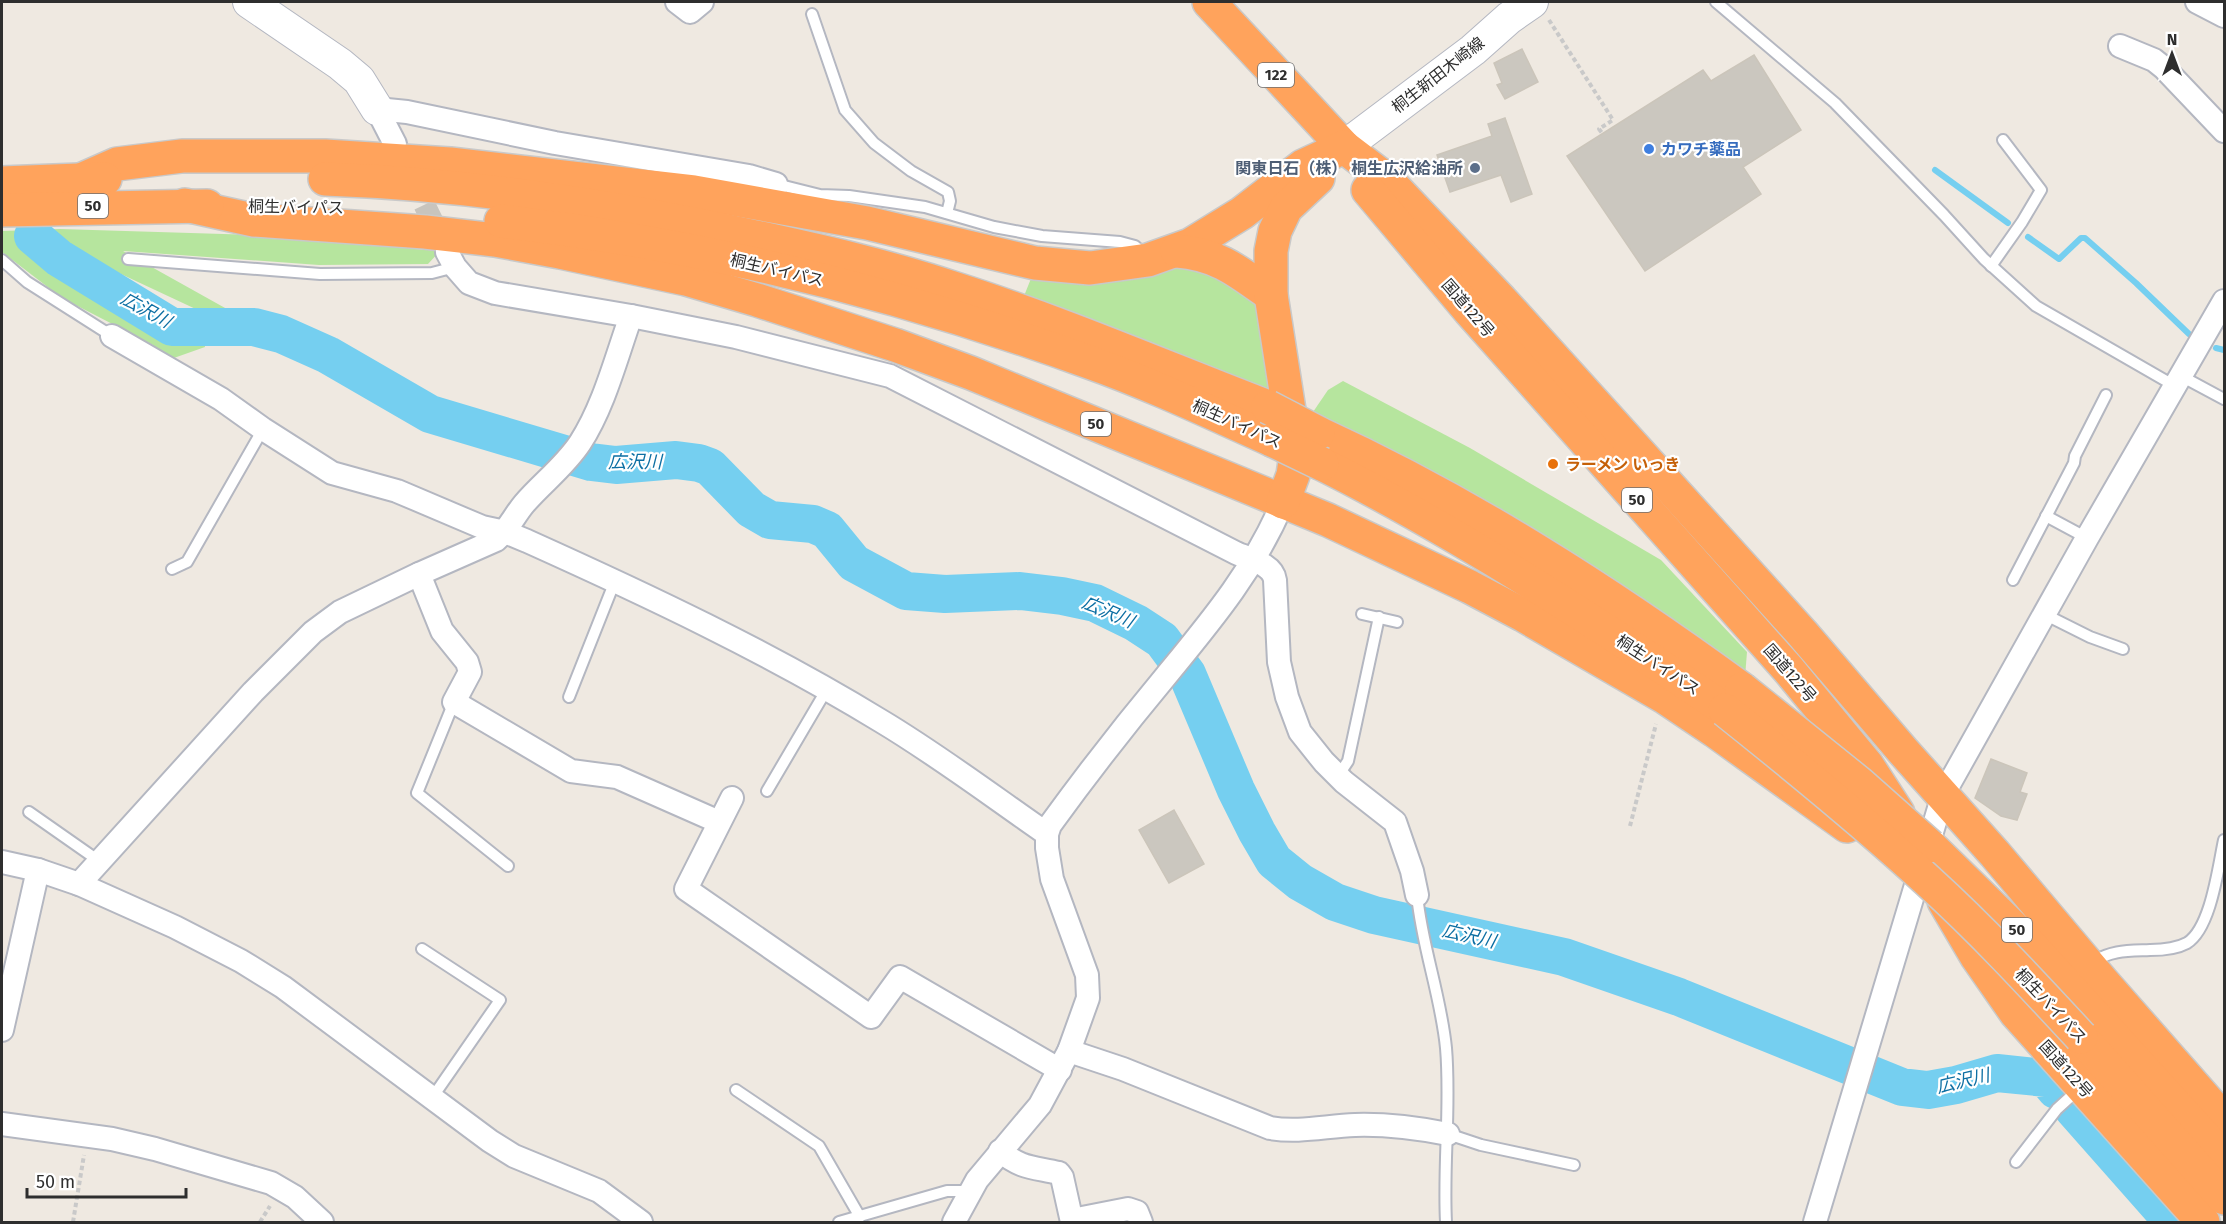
<svg xmlns="http://www.w3.org/2000/svg" width="2226" height="1224" viewBox="0 0 2226 1224" font-family="'Fira Sans','Noto Sans JP',sans-serif">
<rect width="100%" height="100%" fill="#efe9e1"/>
<!-- green -->
<g fill="#b6e59e">
<path d="M 60,229 L 257,235 L 399,244 L 415,249 L 440,251 L 428,264 L 319,265 L 123,251 L 388,399 L 91,260 L 50,235 L 18,236 L 56,266 L 163,332 L 189,338 L 204,337 L 205,347 L 171,359 L 153,345 L 62,298 L 2,252 L 2,231 Z"/>
<path d="M 1193,262 L 1253,300 L 1260,312 L 1270,392 L 1167,349 L 1024,296 L 1034,271 Z"/>
<path d="M 1343,381 L 1470,448 L 1661,560 L 1747,652 L 1745,677 L 1313,412 L 1328,390 Z"/>
</g>
<g fill="none" stroke-linecap="round" stroke-linejoin="round">
<!-- stream -->
<g stroke="#75cff0" stroke-width="6">
<path d="M 1935,170 L 2008,223"/>
<path d="M 2028,237 L 2059,259 L 2081,238 L 2085,238 L 2136,283 L 2189,334"/>
<path d="M 2216,348 L 2224,350"/>
</g>
<!-- river -->
<g stroke="#75cff0" stroke-width="38">
<path d="M 33,236 L 59,258 L 172,327 L 254,327 L 281,334 L 328,355 L 430,414 L 591,462 L 616,465 L 676,460 L 699,463 L 710,467 L 751,509 L 770,520 L 813,524 L 827,530 L 854,563 L 906,591 L 945,594 L 1020,591 L 1062,596 L 1095,603 L 1136,623 L 1162,640 L 1187,674 L 1236,790 L 1257,832 L 1274,861 L 1300,882 L 1335,902 L 1374,915 L 1564,957 L 1679,997 L 1902,1087 L 1928,1090 L 1956,1085 L 1997,1073 L 2046,1078 L 2056,1090"/>
<path d="M 2074,1110 L 2173,1222"/>
</g>
</g>
<!-- building -->
<g fill="#cbc7bf" stroke="#cbc5ba" stroke-width="1.5">
<path d="M 1522,49 L 1538,82 L 1505,99 L 1497,85 L 1502,83 L 1494,63 Z"/>
<path d="M 1754,55 L 1801,130 L 1743,167 L 1761,194 L 1645,271 L 1567,156 L 1703,70 L 1711,81 Z"/>
<path d="M 1505,118 L 1532,194 L 1511,202 L 1501,175 L 1450,192 L 1437,155 L 1492,136 L 1488,124 Z"/>
<path d="M 1991,759 L 2027,773 L 2020,792 L 2027,794 L 2017,820 L 2001,816 L 1975,798 Z"/>
<path d="M 1174,810 L 1204,864 L 1169,883 L 1139,830 Z"/>
</g>
<g fill="none" stroke-linecap="round" stroke-linejoin="round">
<!-- street-tunnel -->
<path stroke="#c8c4bd" stroke-width="22" stroke-dasharray="22 11" stroke-linecap="butt" d="M 410,175 L 443,243"/>
<!-- lane casing -->
<g stroke="#b4b7c1" stroke-width="14">
<g id="lane">
<path d="M 1716,2 L 1835,103 L 1944,215 L 1984,259 L 2036,306 L 2175,386"/>
<path d="M 812,14 L 845,110 L 874,143 L 911,171 L 948,192 L 950,201 L 947,213"/>
<path d="M 776,184 L 820,195 L 849,196 L 925,207 L 994,227 L 1042,236 L 1120,242 L 1135,246 L 1144,255"/>
<path d="M 128,259 L 320,274 L 432,273 L 455,267"/>
<path d="M 2,260 L 27,282 L 112,336"/>
<path d="M 1991,266 L 2022,222 L 2041,190 L 2003,140"/>
<path d="M 2181,376 L 2224,399"/>
<path d="M 2046,516 L 2087,538"/>
<path d="M 172,569 L 187,562 L 263,429"/>
<path d="M 2013,580 L 2074,463 L 2075,456 L 2106,395"/>
<path d="M 1362,614 L 1397,622"/>
<path d="M 2044,614 L 2090,637 L 2123,649"/>
<path d="M 569,697 L 615,581"/>
<path d="M 454,702 L 417,793 L 508,866"/>
<path d="M 1338,776 L 1348,761 L 1379,617"/>
<path d="M 767,791 L 827,689"/>
<path d="M 29,812 L 99,861"/>
<path d="M 1417,895 C 1422,947 1441,996 1446,1048 C 1451,1106 1443,1164 1446,1222"/>
<path d="M 422,949 L 500,1000 L 432,1098"/>
<path d="M 2092,962 C 2113,950 2127,951 2150,950 C 2162,950 2176,949 2187,943 C 2211,928 2218,868 2224,840"/>
<path d="M 736,1090 L 819,1146 L 860,1217"/>
<path d="M 1448,1134 L 1481,1145 L 1574,1165"/>
<path d="M 2016,1162 L 2057,1109 L 2079,1089"/>
<path d="M 839,1222 L 947,1191 L 970,1191"/>
</g>
</g>
<!-- street casing -->
<g stroke="#b4b7c1" stroke-width="26">
<g id="street">
<path d="M 677,2 L 690,12 L 702,2"/>
<path d="M 2197,2 L 2224,16"/>
<path d="M 2120,46 L 2154,60 L 2164,68 L 2224,131"/>
<path d="M 377,109 L 407,112 L 555,143 L 749,176 L 776,184 L 772,205"/>
<path d="M 377,109 L 395,144"/>
<path d="M 447,252 L 455,267 L 469,283 L 495,293 L 631,316 L 736,337 L 890,376 L 1236,553 C 1249,559 1273,564 1275,580 L 1279,662 L 1287,697 L 1300,732 L 1324,762 L 1344,782 L 1395,822 L 1412,871 L 1417,895"/>
<path d="M 112,336 L 221,399 L 263,429 L 332,473 L 397,491 L 482,527 L 505,532 L 527,541 C 647,595 768,652 881,721 C 938,755 992,796 1047,834"/>
<path d="M 419,574 L 442,631 L 467,662 L 470,672 L 454,702 L 571,771 L 617,777 L 719,822"/>
<path d="M 732,798 L 686,889 L 871,1017 L 900,977 L 1060,1070"/>
<path d="M 2,862 L 38,870 L 79,884 L 175,927 L 241,961 L 283,987 L 490,1141 L 514,1156 L 599,1191 L 641,1222"/>
<path d="M 79,884 L 253,692 L 313,632 L 340,612 L 419,574 L 496,540 C 508,530 514,516 524,504 C 542,483 564,467 580,443 C 604,406 616,358 631,316"/>
<path d="M 2,1030 L 38,870"/>
<path d="M 1069,1051 L 1123,1069 L 1270,1128 C 1299,1133 1326,1126 1355,1125 C 1386,1124 1417,1128 1448,1134"/>
<path d="M 2,1124 L 112,1139 L 155,1149 L 271,1183 L 295,1197 L 322,1222"/>
<path d="M 1000,1151 C 1021,1169 1034,1167 1059,1173 L 1062,1177 L 1072,1222"/>
<path d="M 1072,1220 L 1128,1209 L 1137,1212 L 1141,1222"/>
<path d="M 954,1222 L 977,1180 L 1040,1105 L 1069,1051 L 1088,998 L 1087,975 L 1052,879 L 1047,848 L 1047,834 L 1050,825 C 1087,774 1126,724 1166,676 C 1212,620 1254,570 1283,502"/>
<path d="M 1815,1222 L 1943,795 L 2087,538 L 2224,301"/>
</g>
</g>
<!-- secondary casing -->
<g stroke="#b4b7c1" stroke-width="34">
<g id="secondary">
<path d="M 249,2 L 340,64 L 359,80 L 377,109"/>
<path d="M 1344,147 L 1473,50 L 1509,18 L 1532,2"/>
</g>
</g>
<!-- highway casing -->
<g stroke="#c9c9c9" stroke-width="36">
<g id="highway">
<path d="M 1209,2 L 1344,147 L 1386,179 L 1501,300 L 1802,633 L 1903,751 L 1995,854 L 2102,981 L 2224,1120"/>
<path d="M 83,179 L 117,164 L 182,156 L 325,156 L 450,164 L 694,192 L 867,223 L 1035,263 L 1090,268 L 1148,260 L 1190,245 L 1242,213 L 1303,166 L 1344,147"/>
<path d="M 325,179 C 467,184 609,205 747,235 C 817,250 888,266 956,289 C 1062,323 1164,367 1268,407"/>
<path d="M 2,183 L 105,179"/>
<path d="M 1368,190 L 1469,310 L 1788,669 L 1867,765 L 1898,813"/>
<path d="M 185,205 L 253,220 L 425,232 L 495,240 L 560,252 L 686,279 L 757,300 L 895,345 L 971,373 L 1328,520 L 1470,587 L 1523,615 L 1666,698 L 1715,731 L 1847,826"/>
<path d="M 2,210 L 207,206"/>
<path d="M 501,221 C 701,244 899,293 1089,362 C 1151,384 1212,413 1272,440"/>
<path d="M 1177,251 C 1218,254 1239,272 1271,295"/>
<path d="M 1318,433 C 1469,502 1609,592 1742,689"/>
<path d="M 1322,464 C 1420,513 1513,570 1604,629 C 1645,656 1686,682 1725,710"/>
<path d="M 1283,502 L 1293,475 L 1296,455 L 1271,295 L 1271,251 L 1275,231 L 1286,208 L 1318,178"/>
<path d="M 1930,846 L 2023,937 L 2224,1158"/>
<path d="M 1944,901 L 1977,957 L 2016,1013 L 2203,1222"/>
<path d="M 2081,1037 L 2224,1198"/>
</g>
</g>
<!-- path -->
<g stroke="#c9c9c9" stroke-width="4" stroke-dasharray="4.5 3" stroke-linecap="butt">
<path d="M 1549,20 L 1613,120 L 1599,129 L 1602,133"/>
<path d="M 1630,826 L 1656,724"/>
<path d="M 73,1222 L 84,1155"/>
<path d="M 260,1222 L 270,1206"/>
</g>
<!-- lane -->
<use href="#lane" stroke="#fff" stroke-width="10"/>
<!-- street -->
<use href="#street" stroke="#fff" stroke-width="22"/>
<!-- secondary -->
<use href="#secondary" stroke="#fff" stroke-width="32"/>
<!-- highway -->
<use href="#highway" stroke="#ffa35c" stroke-width="33"/>
<!-- highway-bridge casing -->
<g stroke="#c9c9c9" stroke-width="36" stroke-linecap="butt">
<g id="highway-bridge">
<path d="M 1268,407 L 1318,433"/>
<path d="M 1272,440 L 1322,464"/>
<path d="M 1742,689 L 1859,783 L 1930,846"/>
<path d="M 1725,710 C 1794,765 1863,821 1928,881 C 1982,930 2031,983 2081,1037"/>
</g>
</g>
<!-- highway-bridge -->
<use href="#highway-bridge" stroke="#ffa35c" stroke-width="33"/>
</g>
<!-- markers -->
<circle fill="#3f7fe0" stroke="#fff" stroke-width="2" cx="1649" cy="149" r="6"/>
<circle fill="#5c6f8a" stroke="#fff" stroke-width="2" cx="1475" cy="168" r="6"/>
<circle fill="#e8710a" stroke="#fff" stroke-width="2" cx="1553" cy="464" r="6"/>
<g text-anchor="middle" dominant-baseline="central" stroke-width="4.5" stroke-linejoin="round" paint-order="stroke">
<!-- shield labels -->
<g fill="#fff" stroke="#6d6d6d" stroke-width="1.5">
<rect x="1258" y="63" width="36" height="24" rx="4.5"/>
<rect x="78" y="194" width="30" height="24" rx="4.5"/>
<rect x="1081" y="412" width="30" height="24" rx="4.5"/>
<rect x="1622" y="488" width="30" height="24" rx="4.5"/>
<rect x="2002" y="918" width="30" height="24" rx="4.5"/>
</g>
<g font-size="15" font-weight="bold" fill="#2e2e2e">
<text x="1276" y="75">122</text>
<text x="93" y="206">50</text>
<text x="1096" y="424">50</text>
<text x="1637" y="500">50</text>
<text x="2017" y="930">50</text>
</g>
<!-- street labels -->
<g font-size="16" fill="#2e2e2e" stroke="#fff">
<text transform="translate(1438 75) rotate(-38)">桐生新田木崎線</text>
<text transform="translate(296 207) rotate(1)">桐生バイパス</text>
<text transform="translate(777 270) rotate(13)">桐生バイパス</text>
<text transform="translate(1468 308) rotate(49)">国道122号</text>
<text transform="translate(1237 424) rotate(24)">桐生バイパス</text>
<text transform="translate(1658 665) rotate(33)">桐生バイパス</text>
<text transform="translate(1790 673) rotate(49)">国道122号</text>
<text transform="translate(2051 1006) rotate(47)">桐生バイパス</text>
<text transform="translate(2066 1069) rotate(48)">国道122号</text>
</g>
<!-- shop labels -->
<g font-size="16" font-weight="bold" fill="#366cbe" stroke="#fff" text-anchor="start">
<text x="1661" y="149">カワチ薬品</text>
</g>
<!-- service labels -->
<g font-size="16" font-weight="bold" fill="#4e5e75" stroke="#fff" text-anchor="end">
<text x="1463" y="168">関東日石（株） 桐生広沢給油所</text>
</g>
<!-- food labels -->
<g font-size="16" font-weight="bold" fill="#c56008" stroke="#fff" text-anchor="start">
<text x="1565" y="464">ラーメン いっき</text>
</g>
<!-- water labels -->
<g font-size="18" font-style="italic" fill="#0d6fa3" stroke="#fff">
<text transform="translate(146 310) rotate(29)">広沢川</text>
<text x="635" y="462">広沢川</text>
<text transform="translate(1108 612) rotate(23)">広沢川</text>
<text transform="translate(1469 936) rotate(13)">広沢川</text>
<text transform="translate(1963 1081) rotate(-13)">広沢川</text>
</g>
</g>
<!-- border -->
<rect width="2226" height="1224" fill="none" stroke="#2e2e2e" stroke-width="6"/>
<!-- north arrow -->
<g transform="translate(2172 54)" stroke="#ffffff" stroke-width="4.5" paint-order="stroke">
<path d="M0-4.5L10 22L0 15L-10 22Z" fill="#2e2e2e"/>
<text y="-9" font-size="16" font-weight="bold" text-anchor="middle" fill="#2e2e2e">N</text>
</g>
<!-- scale -->
<path d="M27 1188v9h159v-9" fill="none" stroke="#2e2e2e" stroke-width="3"/>
<text x="36" y="1188" font-size="18" fill="#2e2e2e" stroke="#ffffff" stroke-width="4.5" paint-order="stroke">50 m</text>
</svg>
